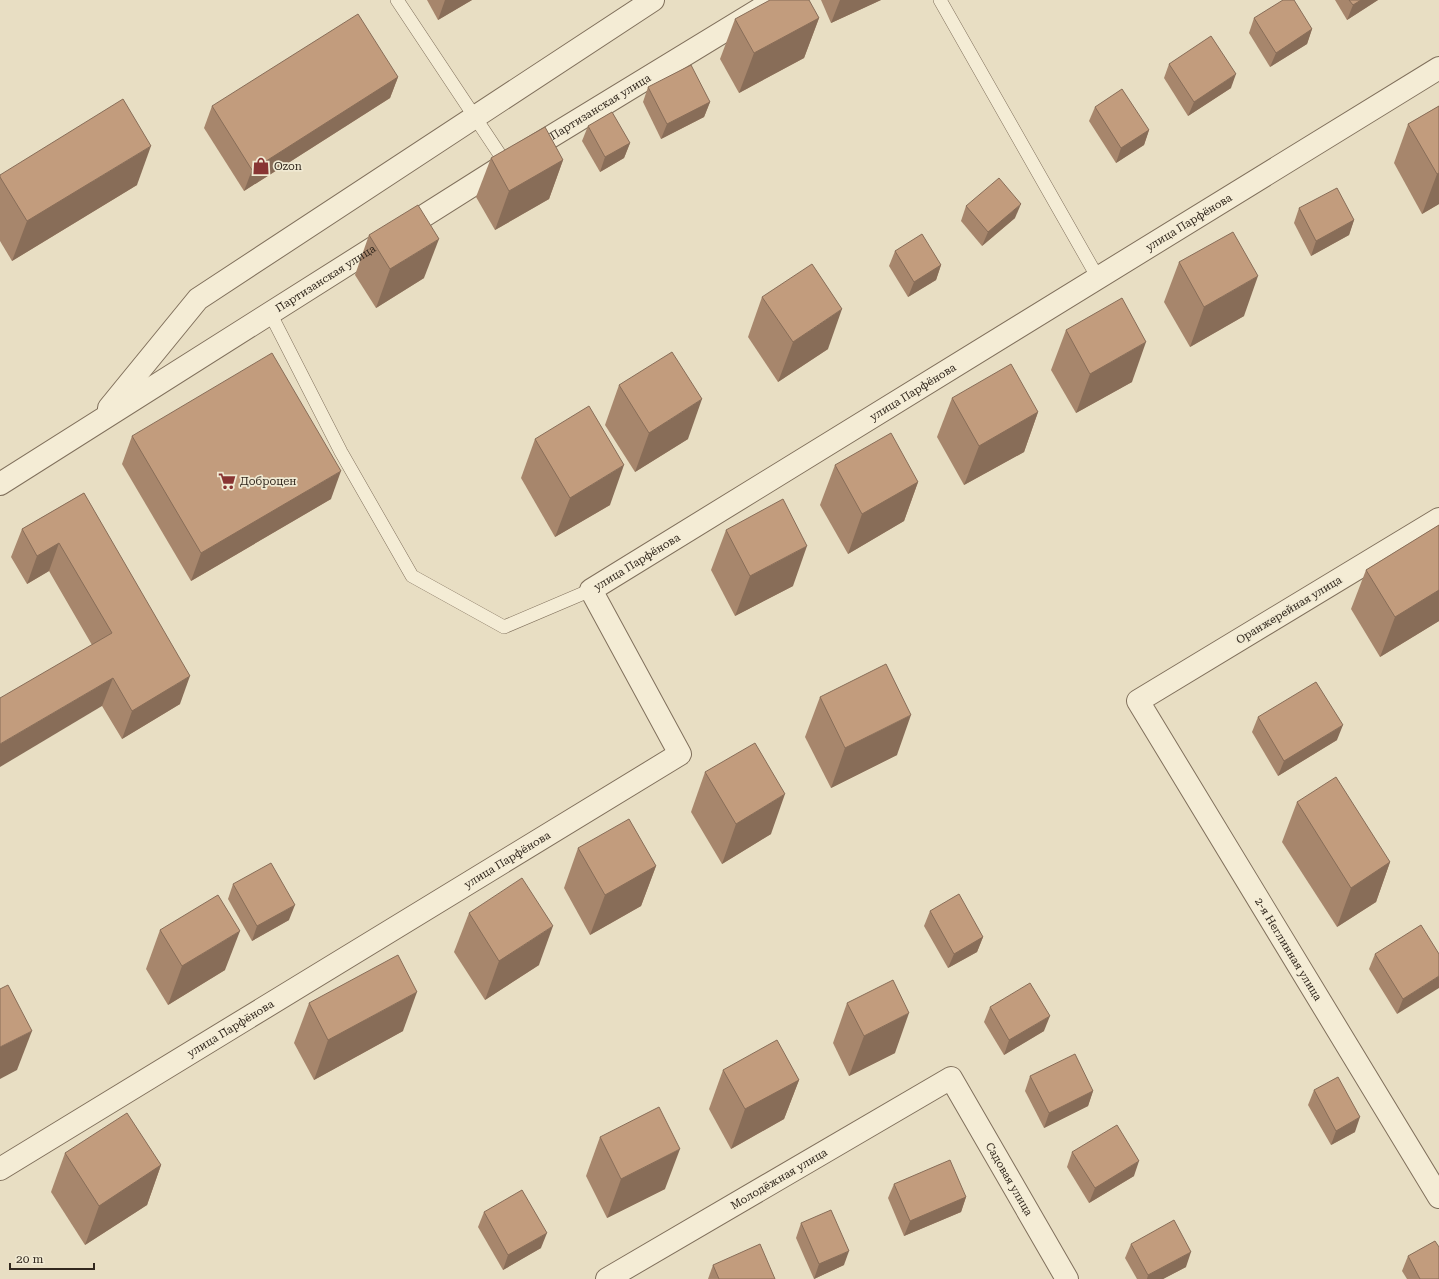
<svg xmlns="http://www.w3.org/2000/svg" width="1439" height="1279" viewBox="0 0 1439 1279" font-family="'Roboto Serif',serif">
<rect width="100%" height="100%" fill="#e8dec3"/>
<g fill="none" stroke-linecap="round" stroke-linejoin="round">
<!-- lane casing -->
<g stroke="#80705c" stroke-width="14">
<g id="lane">
<path d="M 397,0 L 506,164"/>
<path d="M 940,0 L 1098,278"/>
<path d="M 270,313 L 341,452 L 412,576 L 504,627 L 591,590"/>
</g>
</g>
<!-- street casing -->
<g stroke="#80705c" stroke-width="24">
<g id="street">
<path d="M 109,408 L 198,299 L 653,0"/>
<path id="s1" d="M 0,484 L 506,164 L 775,0"/>
<path id="s2" d="M 1439,519 L 1138,701 L 1439,1197"/>
<path id="s3" d="M 0,1169 L 680,754 L 591,590 L 1439,68"/>
<path id="s4" d="M 607,1279 L 951,1078 L 1067,1279"/>
</g>
</g>
<!-- lane -->
<use href="#lane" stroke="#f4ecd5" stroke-width="13"/>
<!-- street -->
<use href="#street" stroke="#f4ecd5" stroke-width="22"/>
</g>
<!-- wall -->
<g fill="#a7866c">
<path d="M 427,0 L 472,0 L 438,20 Z"/>
<path d="M 821,0 L 881,0 L 831,23 Z"/>
<path d="M 1335,0 L 1378,0 L 1347,20 Z"/>
<path d="M 819,18 L 804,58 L 739,93 L 720,59 L 735,19 Z"/>
<path d="M 1254,18 L 1312,29 L 1307,44 L 1270,67 L 1249,33 Z"/>
<path d="M 1169,64 L 1231,88 L 1188,116 L 1164,78 Z"/>
<path d="M 398,77 L 390,98 L 244,191 L 204,128 L 212,106 Z"/>
<path d="M 648,87 L 710,102 L 704,117 L 661,139 L 643,102 Z"/>
<path d="M 1439,106 L 1439,204 L 1422,214 L 1394,163 L 1408,124 Z"/>
<path d="M 1095,107 L 1149,130 L 1144,145 L 1116,163 L 1089,121 Z"/>
<path d="M 588,126 L 630,143 L 624,158 L 600,172 L 582,141 Z"/>
<path d="M 491,158 L 563,160 L 549,199 L 495,230 L 476,197 Z"/>
<path d="M 0,175 L 137,185 L 12,261 L 0,241 Z"/>
<path d="M 966,206 L 1015,218 L 982,246 L 961,221 Z"/>
<path d="M 1299,208 L 1354,220 L 1349,235 L 1311,256 L 1294,223 Z"/>
<path d="M 369,235 L 424,278 L 376,308 L 355,275 Z"/>
<path d="M 895,251 L 941,265 L 936,280 L 908,297 L 889,266 Z"/>
<path d="M 1179,262 L 1244,316 L 1190,347 L 1164,302 Z"/>
<path d="M 762,297 L 828,349 L 778,382 L 748,337 Z"/>
<path d="M 1066,330 L 1132,382 L 1076,413 L 1051,370 Z"/>
<path d="M 619,385 L 688,439 L 635,472 L 605,425 Z"/>
<path d="M 952,398 L 1038,412 L 1024,452 L 964,485 L 937,437 Z"/>
<path d="M 132,436 L 331,499 L 191,581 L 122,464 Z"/>
<path d="M 535,439 L 610,505 L 555,537 L 521,478 Z"/>
<path d="M 835,465 L 918,482 L 904,521 L 848,554 L 820,505 Z"/>
<path d="M 84,493 L 180,704 L 122,739 L 102,706 L 92,645 L 49,571 L 27,584 L 11,557 L 22,529 Z"/>
<path d="M 1439,525 L 1439,621 L 1380,657 L 1351,609 L 1366,570 Z"/>
<path d="M 726,530 L 793,586 L 735,616 L 711,570 Z"/>
<path d="M 820,697 L 897,755 L 831,788 L 805,737 Z"/>
<path d="M 1258,717 L 1337,740 L 1278,776 L 1252,732 Z"/>
<path d="M 705,772 L 771,834 L 722,864 L 691,812 Z"/>
<path d="M 1297,802 L 1390,862 L 1376,902 L 1337,927 L 1282,842 Z"/>
<path d="M 578,848 L 656,866 L 641,906 L 590,935 L 564,888 Z"/>
<path d="M 233,884 L 289,920 L 252,941 L 228,899 Z"/>
<path d="M 930,911 L 983,937 L 977,952 L 948,968 L 924,926 Z"/>
<path d="M 469,913 L 539,965 L 485,1000 L 454,952 Z"/>
<path d="M 160,930 L 225,970 L 168,1005 L 146,969 Z"/>
<path d="M 1375,954 L 1439,954 L 1397,1014 L 1369,969 Z"/>
<path d="M 309,1003 L 403,1031 L 314,1080 L 294,1043 Z"/>
<path d="M 847,1003 L 895,1053 L 849,1076 L 833,1043 Z"/>
<path d="M 990,1007 L 1044,1031 L 1004,1055 L 984,1022 Z"/>
<path d="M 723,1070 L 799,1080 L 784,1119 L 731,1149 L 709,1109 Z"/>
<path d="M 1030,1076 L 1093,1091 L 1088,1106 L 1044,1128 L 1025,1091 Z"/>
<path d="M 1314,1090 L 1355,1132 L 1331,1145 L 1308,1105 Z"/>
<path d="M 600,1137 L 665,1189 L 607,1218 L 586,1176 Z"/>
<path d="M 1072,1152 L 1134,1176 L 1089,1203 L 1067,1167 Z"/>
<path d="M 65,1153 L 161,1165 L 147,1205 L 85,1245 L 51,1192 Z"/>
<path d="M 894,1184 L 966,1197 L 961,1212 L 904,1236 L 888,1198 Z"/>
<path d="M 484,1212 L 541,1248 L 503,1270 L 478,1227 Z"/>
<path d="M 801,1223 L 844,1265 L 814,1279 L 796,1238 Z"/>
<path d="M 1131,1244 L 1186,1267 L 1163,1279 L 1137,1279 L 1125,1258 Z"/>
<path d="M 1408,1256 L 1439,1279 L 1407,1279 L 1402,1271 Z"/>
<path d="M 713,1265 L 775,1279 L 708,1279 Z"/>
</g>
<!-- shaded-wall -->
<g fill="#886d58">
<path d="M 445,0 L 472,0 L 438,20 Z"/>
<path d="M 840,0 L 881,0 L 831,23 Z"/>
<path d="M 1361,0 L 1378,0 L 1347,20 L 1353,5 Z"/>
<path d="M 819,18 L 804,58 L 739,93 L 754,53 Z"/>
<path d="M 1312,29 L 1307,44 L 1270,67 L 1276,53 Z"/>
<path d="M 1236,74 L 1231,88 L 1188,116 L 1194,102 Z"/>
<path d="M 398,77 L 390,98 L 244,191 L 252,170 Z"/>
<path d="M 710,102 L 704,117 L 661,139 L 667,124 Z"/>
<path d="M 1149,130 L 1144,145 L 1116,163 L 1121,148 Z"/>
<path d="M 630,143 L 624,158 L 600,172 L 605,157 Z"/>
<path d="M 151,146 L 137,185 L 12,261 L 27,221 Z"/>
<path d="M 563,160 L 549,199 L 495,230 L 509,191 Z"/>
<path d="M 1439,173 L 1439,204 L 1422,214 L 1437,174 Z"/>
<path d="M 1021,204 L 1015,218 L 982,246 L 988,232 Z"/>
<path d="M 1354,220 L 1349,235 L 1311,256 L 1316,241 Z"/>
<path d="M 439,239 L 424,278 L 376,308 L 390,269 Z"/>
<path d="M 941,265 L 936,280 L 908,297 L 914,282 Z"/>
<path d="M 1258,276 L 1244,316 L 1190,347 L 1204,307 Z"/>
<path d="M 842,309 L 828,349 L 778,382 L 793,342 Z"/>
<path d="M 1146,342 L 1132,382 L 1076,413 L 1090,374 Z"/>
<path d="M 702,399 L 688,439 L 635,472 L 649,433 Z"/>
<path d="M 1038,412 L 1024,452 L 964,485 L 979,446 Z"/>
<path d="M 624,465 L 610,505 L 555,537 L 570,498 Z"/>
<path d="M 341,471 L 331,499 L 191,581 L 201,553 Z"/>
<path d="M 918,482 L 904,521 L 848,554 L 862,514 Z"/>
<path d="M 59,543 L 49,571 L 27,584 L 37,556 Z"/>
<path d="M 807,546 L 793,586 L 735,616 L 750,576 Z"/>
<path d="M 1439,590 L 1439,621 L 1380,657 L 1395,617 Z"/>
<path d="M 190,676 L 180,704 L 122,739 L 132,711 Z"/>
<path d="M 113,678 L 102,706 L 0,767 L 0,744 Z"/>
<path d="M 911,715 L 897,755 L 831,788 L 845,748 Z"/>
<path d="M 1343,725 L 1337,740 L 1278,776 L 1284,761 Z"/>
<path d="M 785,794 L 771,834 L 722,864 L 736,824 Z"/>
<path d="M 1390,862 L 1376,902 L 1337,927 L 1351,888 Z"/>
<path d="M 656,866 L 641,906 L 590,935 L 605,895 Z"/>
<path d="M 295,905 L 289,920 L 252,941 L 257,926 Z"/>
<path d="M 553,926 L 539,965 L 485,1000 L 499,961 Z"/>
<path d="M 240,931 L 225,970 L 168,1005 L 182,966 Z"/>
<path d="M 983,937 L 977,952 L 948,968 L 954,954 Z"/>
<path d="M 1439,976 L 1439,988 L 1397,1014 L 1403,999 Z"/>
<path d="M 417,992 L 403,1031 L 314,1080 L 328,1040 Z"/>
<path d="M 909,1013 L 895,1053 L 849,1076 L 864,1036 Z"/>
<path d="M 1050,1016 L 1044,1031 L 1004,1055 L 1009,1040 Z"/>
<path d="M 32,1031 L 17,1070 L 0,1079 L 0,1047 Z"/>
<path d="M 799,1080 L 784,1119 L 731,1149 L 745,1109 Z"/>
<path d="M 1093,1091 L 1088,1106 L 1044,1128 L 1049,1113 Z"/>
<path d="M 1360,1117 L 1355,1132 L 1331,1145 L 1336,1131 Z"/>
<path d="M 680,1149 L 665,1189 L 607,1218 L 621,1179 Z"/>
<path d="M 1139,1161 L 1134,1176 L 1089,1203 L 1095,1188 Z"/>
<path d="M 161,1165 L 147,1205 L 85,1245 L 99,1206 Z"/>
<path d="M 966,1197 L 961,1212 L 904,1236 L 910,1221 Z"/>
<path d="M 547,1233 L 541,1248 L 503,1270 L 508,1255 Z"/>
<path d="M 849,1251 L 844,1265 L 814,1279 L 819,1264 Z"/>
<path d="M 1191,1252 L 1186,1267 L 1163,1279 L 1147,1279 L 1148,1275 Z"/>
</g>
<!-- building -->
<g fill="#c29c7d" stroke="#886d58">
<path d="M 770,0 L 809,0 L 819,18 L 754,53 L 735,19 Z"/>
<path d="M 1283,0 L 1294,0 L 1312,29 L 1276,53 L 1254,18 Z"/>
<path d="M 1349,0 L 1361,0 L 1353,5 Z"/>
<path d="M 358,14 L 398,77 L 252,170 L 212,106 Z"/>
<path d="M 1211,36 L 1236,74 L 1194,102 L 1169,64 Z"/>
<path d="M 691,65 L 710,102 L 667,124 L 648,87 Z"/>
<path d="M 1122,89 L 1149,130 L 1121,148 L 1095,107 Z"/>
<path d="M 123,99 L 151,146 L 27,221 L 0,177 L 0,175 Z"/>
<path d="M 1439,106 L 1439,173 L 1437,174 L 1408,124 Z"/>
<path d="M 612,112 L 630,143 L 605,157 L 588,126 Z"/>
<path d="M 545,127 L 563,160 L 509,191 L 491,158 Z"/>
<path d="M 999,178 L 1021,204 L 988,232 L 966,206 Z"/>
<path d="M 1337,188 L 1354,220 L 1316,241 L 1299,208 Z"/>
<path d="M 418,205 L 439,239 L 390,269 L 369,235 Z"/>
<path d="M 1233,232 L 1258,276 L 1204,307 L 1179,262 Z"/>
<path d="M 922,234 L 941,265 L 914,282 L 895,251 Z"/>
<path d="M 812,264 L 842,309 L 793,342 L 762,297 Z"/>
<path d="M 1122,298 L 1146,342 L 1090,374 L 1066,330 Z"/>
<path d="M 672,352 L 702,399 L 649,433 L 619,385 Z"/>
<path d="M 272,353 L 341,471 L 201,553 L 132,436 Z"/>
<path d="M 1011,364 L 1038,412 L 979,446 L 952,398 Z"/>
<path d="M 589,406 L 624,465 L 570,498 L 535,439 Z"/>
<path d="M 891,433 L 918,482 L 862,514 L 835,465 Z"/>
<path d="M 84,493 L 190,676 L 132,711 L 113,678 L 0,744 L 0,698 L 112,633 L 59,543 L 37,556 L 22,529 Z"/>
<path d="M 783,499 L 807,546 L 750,576 L 726,530 Z"/>
<path d="M 1439,525 L 1439,590 L 1395,617 L 1366,570 Z"/>
<path d="M 886,664 L 911,715 L 845,748 L 820,697 Z"/>
<path d="M 1316,682 L 1343,725 L 1284,761 L 1258,717 Z"/>
<path d="M 755,743 L 785,794 L 736,824 L 705,772 Z"/>
<path d="M 1336,777 L 1390,862 L 1351,888 L 1297,802 Z"/>
<path d="M 629,819 L 656,866 L 605,895 L 578,848 Z"/>
<path d="M 271,863 L 295,905 L 257,926 L 233,884 Z"/>
<path d="M 522,878 L 553,926 L 499,961 L 469,913 Z"/>
<path d="M 959,894 L 983,937 L 954,954 L 930,911 Z"/>
<path d="M 218,895 L 240,931 L 182,966 L 160,930 Z"/>
<path d="M 1421,925 L 1439,954 L 1439,976 L 1403,999 L 1375,954 Z"/>
<path d="M 398,955 L 417,992 L 328,1040 L 309,1003 Z"/>
<path d="M 893,980 L 909,1013 L 864,1036 L 847,1003 Z"/>
<path d="M 1030,983 L 1050,1016 L 1009,1040 L 990,1007 Z"/>
<path d="M 8,985 L 32,1031 L 0,1047 L 0,989 Z"/>
<path d="M 777,1040 L 799,1080 L 745,1109 L 723,1070 Z"/>
<path d="M 1075,1054 L 1093,1091 L 1049,1113 L 1030,1076 Z"/>
<path d="M 1338,1077 L 1360,1117 L 1336,1131 L 1314,1090 Z"/>
<path d="M 659,1107 L 680,1149 L 621,1179 L 600,1137 Z"/>
<path d="M 127,1113 L 161,1165 L 99,1206 L 65,1153 Z"/>
<path d="M 1117,1125 L 1139,1161 L 1095,1188 L 1072,1152 Z"/>
<path d="M 950,1160 L 966,1197 L 910,1221 L 894,1184 Z"/>
<path d="M 522,1190 L 547,1233 L 508,1255 L 484,1212 Z"/>
<path d="M 831,1210 L 849,1251 L 819,1264 L 801,1223 Z"/>
<path d="M 1174,1220 L 1191,1252 L 1148,1275 L 1131,1244 Z"/>
<path d="M 1435,1241 L 1439,1247 L 1439,1279 L 1420,1279 L 1408,1256 Z"/>
<path d="M 760,1244 L 775,1279 L 719,1279 L 713,1265 Z"/>
</g>
<!-- icons -->
<defs>
<g id="shop-bare" transform="scale(1.38)"><path d="M-5-2.5h2.3a2.7 3.5 0 0 1 5.4 0H5L5.5 6h-11ZM-1.5-2.5h3a1.5 2.3 0 0 0-3 0Z" fill="#883533" stroke="#f0e9d2" stroke-width="2.5" paint-order="stroke"/></g>
<g id="supermarket-bare" transform="scale(1.38)"><path d="M-6-5.5h2.5l.6 2H6L4.5 2H-2.5L-4.4-4H-6ZM-1.5 3.2a1.3 1.3 0 1 0 .1 0ZM3 3.2a1.3 1.3 0 1 0 .1 0Z" fill="#883533" stroke="#f0e9d2" stroke-width="2.5" paint-order="stroke"/></g>
</defs>
<g fill-rule="evenodd">
<use href="#shop-bare" x="261" y="166"/>
<use href="#supermarket-bare" x="227" y="481"/>
</g>
<g text-anchor="middle" dominant-baseline="central" stroke-width="3.5" stroke-linejoin="round" paint-order="stroke">
<!-- street labels -->
<g font-size="11" fill="#32281e" stroke="#f0e9d2">
<text stroke="none"><textPath href="#s1" startOffset="709">Партизанская улица</textPath></text>
<text stroke="none"><textPath href="#s3" startOffset="1685">улица Парфёнова</textPath></text>
<text stroke="none"><textPath href="#s1" startOffset="385">Партизанская улица</textPath></text>
<text stroke="none"><textPath href="#s3" startOffset="1361">улица Парфёнова</textPath></text>
<text stroke="none"><textPath href="#s3" startOffset="1037">улица Парфёнова</textPath></text>
<text transform="translate(1289 610) rotate(-31)">Оранжерейная улица</text>
<text stroke="none"><textPath href="#s3" startOffset="594">улица Парфёнова</textPath></text>
<text stroke="none"><textPath href="#s2" startOffset="642">2-я Неглинная улица</textPath></text>
<text stroke="none"><textPath href="#s3" startOffset="270">улица Парфёнова</textPath></text>
<text stroke="none"><textPath href="#s4" startOffset="199">Молодёжная улица</textPath></text>
<text stroke="none"><textPath href="#s4" startOffset="515">Садовая улица</textPath></text>
</g>
<!-- poi labels -->
<g font-size="11" fill="#32281e" stroke="#f0e9d2" text-anchor="start">
<text x="274" y="166">Ozon</text>
<text x="240" y="481">Доброцен</text>
</g>
</g>
<!-- scale -->
<path d="M10 1263v6h84v-6" fill="none" stroke="#32281e" stroke-width="2"/>
<text x="16" y="1263" font-size="12" fill="#32281e" stroke="#f0e9d2" stroke-width="3" paint-order="stroke">20 m</text>
</svg>
